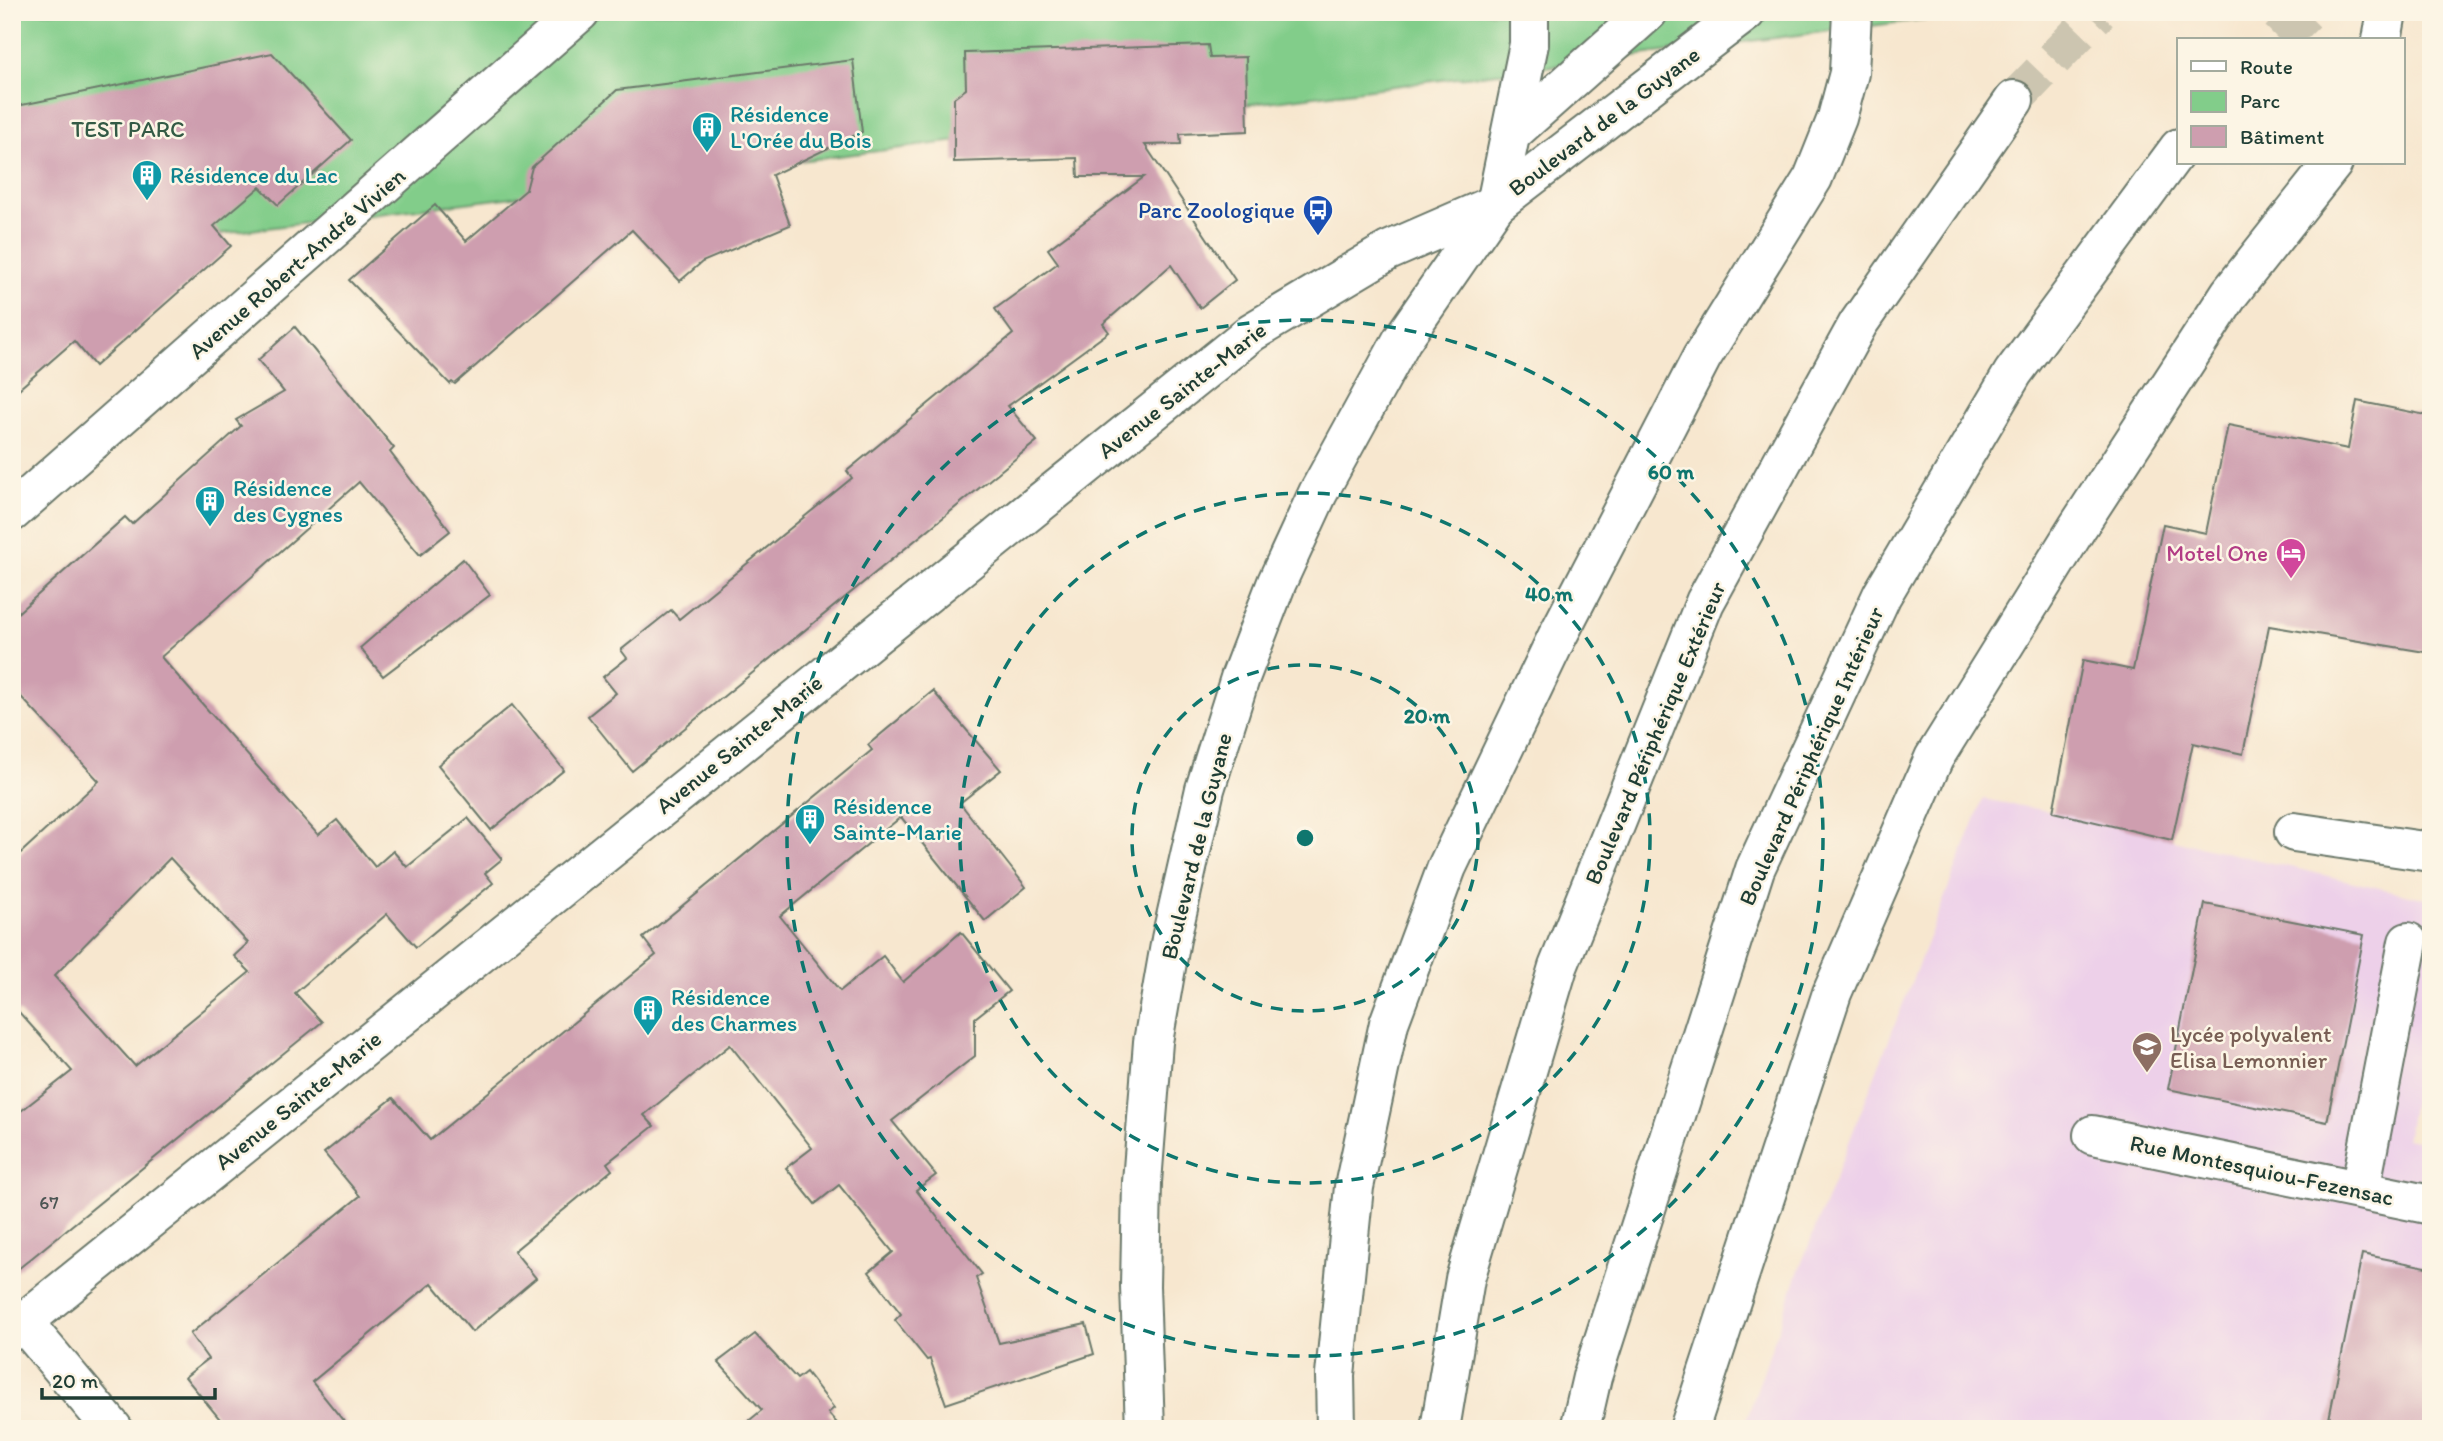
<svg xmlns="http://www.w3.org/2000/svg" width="2443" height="1441" viewBox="0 0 2443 1441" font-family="Itim,sans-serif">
<rect width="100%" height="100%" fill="#fcf5e5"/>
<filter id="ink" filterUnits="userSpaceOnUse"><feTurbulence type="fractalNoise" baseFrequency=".0143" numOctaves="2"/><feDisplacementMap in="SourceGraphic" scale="14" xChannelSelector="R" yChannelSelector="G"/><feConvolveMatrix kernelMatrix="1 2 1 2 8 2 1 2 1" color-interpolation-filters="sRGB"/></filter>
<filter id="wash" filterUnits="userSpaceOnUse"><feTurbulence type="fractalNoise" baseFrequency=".00686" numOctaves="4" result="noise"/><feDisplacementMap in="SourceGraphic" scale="28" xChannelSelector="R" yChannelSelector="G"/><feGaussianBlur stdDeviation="1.57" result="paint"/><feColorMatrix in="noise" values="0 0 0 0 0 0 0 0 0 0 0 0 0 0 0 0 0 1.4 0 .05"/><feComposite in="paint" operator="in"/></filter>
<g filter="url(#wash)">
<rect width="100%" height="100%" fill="#f7e7cf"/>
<!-- built -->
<path fill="#edd0e9" d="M 1983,799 L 2053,812 L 2431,900 L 2431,1010 L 2406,1139 L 2431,1144 L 2431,1429 L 1743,1429 L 1799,1270 Z"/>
<!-- green -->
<path fill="#82cd8a" stroke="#50855f" stroke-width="2" d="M 12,12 L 1982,12 L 12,260 Z"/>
<g id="blocks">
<!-- building -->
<g fill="#ce9eaf" fill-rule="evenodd">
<path d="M 1208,45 L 1210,58 L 1246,57 L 1248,131 L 1180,134 L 1181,144 L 1145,145 L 1235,280 L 1200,308 L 1171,265 L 1103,324 L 1109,332 L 1008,406 L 1037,441 L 632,771 L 588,716 L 616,693 L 603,677 L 627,658 L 621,650 L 671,610 L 679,619 L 852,478 L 847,471 L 1013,334 L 995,309 L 1058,263 L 1048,249 L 1144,177 L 1078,177 L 1077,158 L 954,162 L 954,98 L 966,89 L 965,53 Z"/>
<path d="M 272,53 L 351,140 L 278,205 L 260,187 L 214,226 L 231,246 L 95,366 L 74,341 L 12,395 L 12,107 Z"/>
<path d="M 853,60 L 862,132 L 772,175 L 790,225 L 702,262 L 680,281 L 632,230 L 455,384 L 452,382 L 450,384 L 349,280 L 435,205 L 466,241 L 526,190 L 532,167 L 617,90 Z"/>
<path d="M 295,327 L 394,448 L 390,452 L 450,531 L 420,555 L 359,482 L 161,657 L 318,835 L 337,820 L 375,867 L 393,851 L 407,867 L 468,818 L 502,859 L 485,873 L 493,883 L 416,947 L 387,914 L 295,993 L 322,1022 L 12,1274 L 12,1118 L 72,1071 L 18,1011 L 12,1017 L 12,861 L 99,781 L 12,687 L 12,618 L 125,517 L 132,524 L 241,426 L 236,420 L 284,392 L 258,360 ZM 170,858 L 248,943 L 234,956 L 250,972 L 135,1066 L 54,976 Z"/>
<path d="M 2357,401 L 2431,416 L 2431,653 L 2269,626 L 2243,754 L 2193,743 L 2172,840 L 2053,812 L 2083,660 L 2133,670 L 2163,524 L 2206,533 L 2228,425 L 2348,449 Z"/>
<path d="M 463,559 L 490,595 L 383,676 L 360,648 Z"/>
<path d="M 933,691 L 1001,770 L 960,803 L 1026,887 L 985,921 L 901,817 L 780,916 L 840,991 L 883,956 L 903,982 L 961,932 L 1009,991 L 975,1018 L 975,1056 L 892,1121 L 936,1175 L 916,1190 L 982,1274 L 976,1278 L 999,1343 L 1086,1324 L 1094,1354 L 946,1404 L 930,1359 L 927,1360 L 895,1320 L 901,1314 L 869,1272 L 893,1252 L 839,1185 L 815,1204 L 786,1168 L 812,1148 L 730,1045 L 644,1115 L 654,1126 L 607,1163 L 612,1170 L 514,1251 L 536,1278 L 472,1332 L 432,1283 L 312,1382 L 350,1429 L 228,1429 L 185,1377 L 208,1359 L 190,1334 L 360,1196 L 324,1153 L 393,1098 L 430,1140 L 656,955 L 643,938 L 872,750 L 868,745 Z"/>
<path d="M 512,705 L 564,770 L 491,830 L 438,765 Z"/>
<path d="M 2205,904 L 2364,935 L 2327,1122 L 2168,1089 Z"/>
<path d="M 2362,1254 L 2431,1268 L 2431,1429 L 2327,1429 Z"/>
<path d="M 755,1334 L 797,1379 L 806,1372 L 834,1408 L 828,1413 L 842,1429 L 739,1429 L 762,1410 L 718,1362 Z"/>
</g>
</g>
</g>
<g filter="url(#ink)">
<use href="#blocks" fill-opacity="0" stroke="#6b786a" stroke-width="2"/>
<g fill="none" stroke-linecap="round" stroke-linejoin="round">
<!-- highway-tunnel -->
<g stroke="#ccc5b0" stroke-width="38" stroke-dasharray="38 19" stroke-linecap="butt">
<path d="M 2279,40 L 2307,12"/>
<path d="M 2014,100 L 2099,12"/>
</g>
<!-- minor casing -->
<g stroke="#6b786a" stroke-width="42">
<g id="minor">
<path d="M 1513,132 L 1648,12"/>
<path d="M 1496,204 L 1529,44 L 1529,12"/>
<path d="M 12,512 L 580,12"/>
<path d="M 2294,832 L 2430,852 L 2431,847"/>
<path d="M 2093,1135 L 2431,1205"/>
<path d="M 2360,1190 L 2408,942"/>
<path d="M 23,1322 L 113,1429"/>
<path d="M 12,1331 L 1252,332 L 1388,251 L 1496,204"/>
<path d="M 1145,1429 L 1140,1286 L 1142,1182 L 1153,1042 L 1171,939 L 1205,789 L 1240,678 L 1277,582 L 1318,493 L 1402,340 L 1496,204 L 1746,12"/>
</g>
</g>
<!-- highway casing -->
<g stroke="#6b786a" stroke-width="42">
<g id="highway">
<path d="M 2382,40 L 2387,12"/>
<path d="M 1336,1429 L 1335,1375 L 1354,1187 L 1389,1023 L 1447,867 L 1557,637 L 1702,357 L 1813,178 L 1837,118 L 1849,73 L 1852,12"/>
<path d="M 1440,1429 L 1465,1279 L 1558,967 L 1705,602 L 1858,324 L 2014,100"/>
<path d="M 1580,1429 L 1592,1377 L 1755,869 L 1882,595 L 2013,373 L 2179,148"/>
<path d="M 1689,1429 L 1832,993 L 1934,758 L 2077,528 L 2230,293 L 2333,163"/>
</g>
</g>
<!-- minor -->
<use href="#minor" stroke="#fff" stroke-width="38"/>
<!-- highway -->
<use href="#highway" stroke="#fff" stroke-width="38"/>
</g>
</g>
<!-- distance rings -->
<g fill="none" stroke="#0f766e" stroke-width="3.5" stroke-dasharray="12 9">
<circle cx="1305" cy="838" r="173"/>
<circle cx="1305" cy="838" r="345"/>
<circle cx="1305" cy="838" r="518"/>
</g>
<!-- icons -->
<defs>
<g id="building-pin" transform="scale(1.575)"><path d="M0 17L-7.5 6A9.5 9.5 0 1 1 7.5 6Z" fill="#0f9aa8" stroke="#fcf5e5"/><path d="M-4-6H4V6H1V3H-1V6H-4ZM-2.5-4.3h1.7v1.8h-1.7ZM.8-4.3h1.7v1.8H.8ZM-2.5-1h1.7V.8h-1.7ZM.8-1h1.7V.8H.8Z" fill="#fff"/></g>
<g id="bus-pin" transform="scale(1.575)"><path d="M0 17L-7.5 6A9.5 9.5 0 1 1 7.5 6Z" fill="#1a4fb4" stroke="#fcf5e5"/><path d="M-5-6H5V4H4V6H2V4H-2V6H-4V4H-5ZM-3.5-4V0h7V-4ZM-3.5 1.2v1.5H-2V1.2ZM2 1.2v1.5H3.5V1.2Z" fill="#fff"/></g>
<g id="hotel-pin" transform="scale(1.575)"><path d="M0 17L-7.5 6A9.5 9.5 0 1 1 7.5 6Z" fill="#d1479c" stroke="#fcf5e5"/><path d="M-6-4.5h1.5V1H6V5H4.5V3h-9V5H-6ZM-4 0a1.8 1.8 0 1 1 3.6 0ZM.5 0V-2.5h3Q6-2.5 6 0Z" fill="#fff"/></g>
<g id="school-pin" transform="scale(1.575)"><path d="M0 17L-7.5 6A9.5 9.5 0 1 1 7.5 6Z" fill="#8d6e63" stroke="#fcf5e5"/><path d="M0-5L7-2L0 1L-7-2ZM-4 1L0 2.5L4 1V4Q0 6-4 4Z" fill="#fff"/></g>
</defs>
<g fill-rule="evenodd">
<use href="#building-pin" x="707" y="127"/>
<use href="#building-pin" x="147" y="175"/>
<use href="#bus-pin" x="1318" y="210"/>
<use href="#building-pin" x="210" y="501"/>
<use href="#hotel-pin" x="2291" y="553"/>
<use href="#building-pin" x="810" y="819"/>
<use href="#building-pin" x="648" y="1010"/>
<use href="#school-pin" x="2147" y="1047"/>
</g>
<g text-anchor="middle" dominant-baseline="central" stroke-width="5" stroke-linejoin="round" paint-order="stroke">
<!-- number labels -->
<g font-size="19" fill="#4b5553">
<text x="49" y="1202">67</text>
</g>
<!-- culture labels -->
<g font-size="23" fill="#0d838f" stroke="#fcf5e5" text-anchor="start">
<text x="730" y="114">Résidence<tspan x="730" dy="26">L'Orée du Bois</tspan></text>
<text x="170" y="175">Résidence du Lac</text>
<text x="233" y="488">Résidence<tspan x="233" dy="26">des Cygnes</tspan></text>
<text x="833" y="806">Résidence<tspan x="833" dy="26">Sainte-Marie</tspan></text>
<text x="671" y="997">Résidence<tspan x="671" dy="26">des Charmes</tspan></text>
</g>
<!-- street labels -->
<g font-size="23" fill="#1f3d34" stroke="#fcf5e5">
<text transform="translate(1604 121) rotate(-37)">Boulevard de la Guyane</text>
<text transform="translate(297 263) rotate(-41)">Avenue Robert-André Vivien</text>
<text transform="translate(1182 390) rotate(-38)">Avenue Sainte-Marie</text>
<text transform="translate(1655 733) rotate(-67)">Boulevard Périphérique Extérieur</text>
<text transform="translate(739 744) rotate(-39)">Avenue Sainte-Marie</text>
<text transform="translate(1811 756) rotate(-66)">Boulevard Périphérique Intérieur</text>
<text transform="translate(1196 846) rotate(-76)">Boulevard de la Guyane</text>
<text transform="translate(298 1100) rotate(-39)">Avenue Sainte-Marie</text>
<text transform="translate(2262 1170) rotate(12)">Rue Montesquiou-Fezensac</text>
</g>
<!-- park labels -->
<g font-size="23" fill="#335a45" stroke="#fcf5e5">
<text x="128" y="129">TEST PARC</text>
</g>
<!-- transit labels -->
<g font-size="23" fill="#164399" stroke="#fcf5e5" text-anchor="end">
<text x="1295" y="210">Parc Zoologique</text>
</g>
<!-- hotel labels -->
<g font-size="23" fill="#b23c85" stroke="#fcf5e5" text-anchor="end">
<text x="2268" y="553">Motel One</text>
</g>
<!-- education labels -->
<g font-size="23" fill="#785e54" stroke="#fcf5e5" text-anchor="start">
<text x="2170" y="1034">Lycée polyvalent<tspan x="2170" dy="26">Elisa Lemonnier</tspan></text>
</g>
</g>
<circle cx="1305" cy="838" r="10" fill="#0f766e" stroke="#fcf5e5" stroke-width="3.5"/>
<g font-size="21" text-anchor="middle" font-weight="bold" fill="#0f766e" stroke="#fcf5e5" stroke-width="5" stroke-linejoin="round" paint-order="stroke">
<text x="1671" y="479">60 m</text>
<text x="1549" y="601">40 m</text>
<text x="1427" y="723">20 m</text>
</g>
<!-- margin -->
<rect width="2443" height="1441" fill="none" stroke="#fcf5e5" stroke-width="42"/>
<!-- legend -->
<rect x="2177" y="38" width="228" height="126" fill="#fcf5e5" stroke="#a4ab9e" stroke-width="2"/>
<rect x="2191" y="61" width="35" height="10" fill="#ffffff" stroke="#a4ab9e" stroke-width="2"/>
<text x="2240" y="74" font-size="21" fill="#1f3d34">Route</text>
<rect x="2191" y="91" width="35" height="21" fill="#82cd8a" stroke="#a4ab9e" stroke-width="2"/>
<text x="2240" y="108" font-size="21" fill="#1f3d34">Parc</text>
<rect x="2191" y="126" width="35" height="21" fill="#ce9eaf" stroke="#a4ab9e" stroke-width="2"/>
<text x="2240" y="144" font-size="21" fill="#1f3d34">Bâtiment</text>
<!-- scale -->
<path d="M42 1388v10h173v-10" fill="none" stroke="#1f3d34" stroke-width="3.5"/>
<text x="52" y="1388" font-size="21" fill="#1f3d34" stroke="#fcf5e5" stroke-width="5" paint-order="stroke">20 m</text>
</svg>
